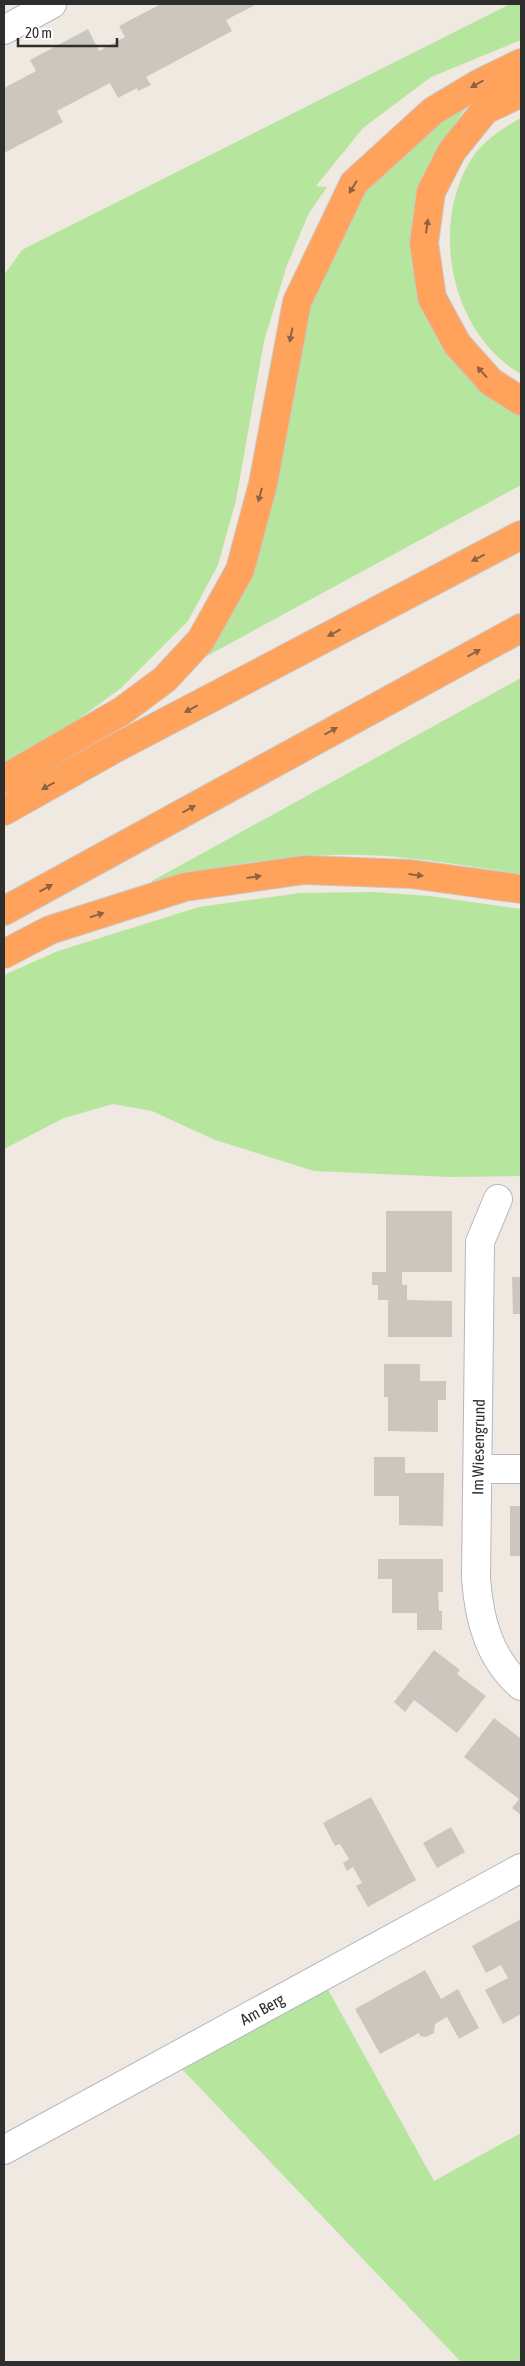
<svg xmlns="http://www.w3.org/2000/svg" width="525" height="2366" viewBox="0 0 525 2366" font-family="'Asap Condensed',sans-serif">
<rect width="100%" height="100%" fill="#efe9e1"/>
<!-- green -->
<g fill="#b6e59e">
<path d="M 510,4 L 521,4 L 521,40 L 431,77 L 363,128 L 316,186 L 327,187 L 309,213 L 287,265 L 264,341 L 236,500 L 218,565 L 188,621 L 121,688 L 53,738 L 4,765 L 4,275 L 22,250 Z"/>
<path d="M 466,108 L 444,139 L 420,185 L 412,226 L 413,262 L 447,352 L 471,381 L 521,414 L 521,485 L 194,663 L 245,586 L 261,548 L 298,348 L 314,286 L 368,183 L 435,121 Z"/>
<path d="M 521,118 L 521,374 C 450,334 428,222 474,155 C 486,139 504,127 521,118 Z"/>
<path d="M 521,678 L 521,874 C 460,865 397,853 335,855 C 273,857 211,866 152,885 L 152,881 Z"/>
<path d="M 373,892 L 430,896 L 521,909 L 521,1176 L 450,1177 L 314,1171 L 215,1140 L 152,1111 L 113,1104 L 64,1118 L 4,1149 L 4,975 L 58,951 L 199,907 L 300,893 Z"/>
<path d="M 326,1986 L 434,2181 L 521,2133 L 521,2362 L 461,2362 L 180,2067 Z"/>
</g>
<!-- building -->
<g fill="#cbc7bf">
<path d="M 161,4 L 257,4 L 226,20 L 232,31 L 146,77 L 151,85 L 138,91 L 137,88 L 118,98 L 110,83 L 57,111 L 63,122 L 4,153 L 4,88 L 36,71 L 30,60 L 88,29 L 99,51 L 125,37 L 119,26 Z"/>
<path d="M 386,1211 L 452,1211 L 452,1272 L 402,1272 L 402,1285 L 407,1285 L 407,1300 L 452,1301 L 452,1337 L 388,1337 L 388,1300 L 378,1300 L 378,1285 L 372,1285 L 372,1272 L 386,1272 Z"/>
<path d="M 512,1277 L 521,1277 L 521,1314 L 513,1314 Z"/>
<path d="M 384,1364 L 420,1364 L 420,1381 L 446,1381 L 446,1400 L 438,1400 L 438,1432 L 388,1431 L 388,1397 L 384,1397 Z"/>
<path d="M 374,1457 L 405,1457 L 405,1473 L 444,1473 L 443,1526 L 399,1525 L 399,1496 L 374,1496 Z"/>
<rect x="510" y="1506" width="11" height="50"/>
<path d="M 378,1559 L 443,1559 L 443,1592 L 438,1592 L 439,1611 L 442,1611 L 442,1630 L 417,1630 L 417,1613 L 392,1613 L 392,1579 L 378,1579 Z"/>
<path d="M 434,1650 L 460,1670 L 457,1674 L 486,1696 L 457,1733 L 414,1700 L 405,1712 L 394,1702 Z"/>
<path d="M 494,1718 L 520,1738 L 521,1736 L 521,1815 L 512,1808 L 519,1799 L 464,1757 Z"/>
<path d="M 371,1797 L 416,1880 L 368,1907 L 356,1886 L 362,1883 L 353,1867 L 347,1871 L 343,1863 L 349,1859 L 340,1844 L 335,1846 L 323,1823 Z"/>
<path d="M 451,1827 L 465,1852 L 437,1868 L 423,1843 Z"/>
<path d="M 521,1919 L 521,2014 L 503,2024 L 485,1990 L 508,1978 L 501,1965 L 486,1973 L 472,1946 Z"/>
<path d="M 425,1970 L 441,1999 L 458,1989 L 479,2028 L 459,2039 L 447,2017 L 435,2024 L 434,2033 L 426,2037 L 420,2036 L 419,2033 L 380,2054 L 355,2009 Z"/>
</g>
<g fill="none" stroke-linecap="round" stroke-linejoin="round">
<!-- minor casing -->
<g stroke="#b4b7c1" stroke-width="30">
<g id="minor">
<path d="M 4,30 L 52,4"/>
<path d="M 498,1199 L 480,1242 L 476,1578 C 479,1620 489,1658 521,1686"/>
<path d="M 478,1469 L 521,1469"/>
<path d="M 4,2150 L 521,1868"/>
</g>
</g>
<!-- motorway casing -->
<g stroke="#c9c9c9" stroke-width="30">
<g id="motorway">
<path d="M 521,93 L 485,110 L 452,151 L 431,192 L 424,243 L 432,298 L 457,344 L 491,382 L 521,401"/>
<path d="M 4,779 L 122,711 L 165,679 L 201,640 L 240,570 L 263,484 L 297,302 L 354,183 L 433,111 L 478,84 L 521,63"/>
<path d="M 4,811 L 114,749 L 521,535"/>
<path d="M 4,911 L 521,628"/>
<path d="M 4,954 L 50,930 L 185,887 L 304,870 L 411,874 L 521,889"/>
</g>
</g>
<!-- minor -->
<use href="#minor" stroke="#fff" stroke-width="28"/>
<!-- motorway -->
<use href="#motorway" stroke="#ffa35c" stroke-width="28"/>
</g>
<!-- one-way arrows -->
<defs><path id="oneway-solid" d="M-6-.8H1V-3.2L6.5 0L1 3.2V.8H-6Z" transform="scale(1.25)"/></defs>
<g fill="#8c6343">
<use href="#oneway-solid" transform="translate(477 84) rotate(151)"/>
<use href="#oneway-solid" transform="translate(353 187) rotate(122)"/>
<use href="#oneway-solid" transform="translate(427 226) rotate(-82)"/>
<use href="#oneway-solid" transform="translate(291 335) rotate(101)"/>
<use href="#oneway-solid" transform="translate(482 372) rotate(-132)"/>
<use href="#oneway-solid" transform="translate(260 495) rotate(105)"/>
<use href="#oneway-solid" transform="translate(478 558) rotate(152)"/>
<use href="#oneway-solid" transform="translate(334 633) rotate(152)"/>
<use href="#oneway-solid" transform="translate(474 653) rotate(-29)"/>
<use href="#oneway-solid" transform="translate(191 709) rotate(152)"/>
<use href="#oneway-solid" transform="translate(331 731) rotate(-29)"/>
<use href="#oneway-solid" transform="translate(48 786) rotate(151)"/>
<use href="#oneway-solid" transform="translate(189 809) rotate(-29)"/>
<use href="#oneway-solid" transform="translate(416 875) rotate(7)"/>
<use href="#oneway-solid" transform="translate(254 877) rotate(-8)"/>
<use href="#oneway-solid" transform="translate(46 888) rotate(-29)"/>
<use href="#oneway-solid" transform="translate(97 915) rotate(-18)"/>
</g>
<g text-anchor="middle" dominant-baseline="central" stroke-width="4" stroke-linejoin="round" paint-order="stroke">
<!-- street labels -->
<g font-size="16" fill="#2e2e2e" stroke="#fff">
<text transform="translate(478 1447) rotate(-89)">Im Wiesengrund</text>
<text transform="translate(262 2009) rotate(-29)">Am Berg</text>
</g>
</g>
<!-- border -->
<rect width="525" height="2366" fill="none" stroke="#2e2e2e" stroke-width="10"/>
<!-- scale -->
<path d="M18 38v8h99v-8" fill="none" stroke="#2e2e2e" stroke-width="2.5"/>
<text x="25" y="38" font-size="15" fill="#2e2e2e" stroke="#ffffff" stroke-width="4" paint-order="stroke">20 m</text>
</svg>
